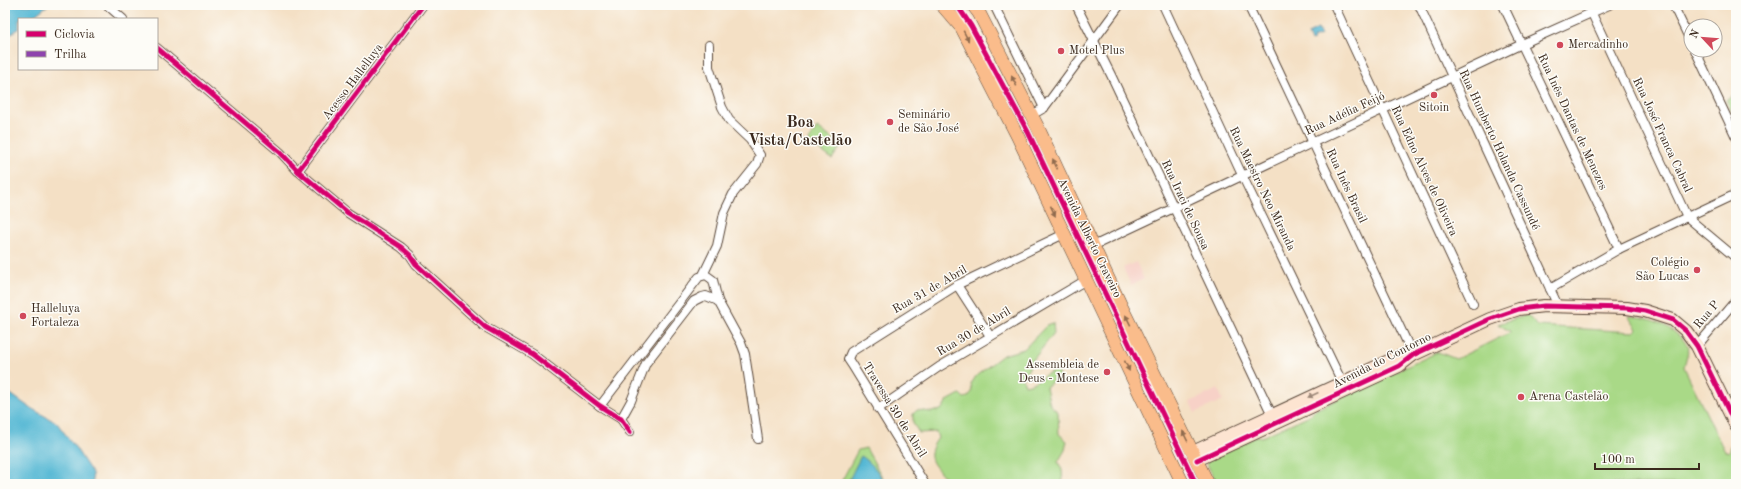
<svg xmlns="http://www.w3.org/2000/svg" width="1741" height="489" viewBox="0 0 1741 489" font-family="'Old Standard TT',serif">
<rect width="100%" height="100%" fill="#fdfcf7"/>
<filter id="ink" filterUnits="userSpaceOnUse"><feTurbulence type="fractalNoise" baseFrequency=".025" numOctaves="2"/><feDisplacementMap in="SourceGraphic" scale="8" xChannelSelector="R" yChannelSelector="G"/><feConvolveMatrix kernelMatrix="1 2 1 2 8 2 1 2 1" color-interpolation-filters="sRGB"/></filter>
<filter id="wash" filterUnits="userSpaceOnUse"><feTurbulence type="fractalNoise" baseFrequency=".012" numOctaves="4" result="noise"/><feDisplacementMap in="SourceGraphic" scale="16" xChannelSelector="R" yChannelSelector="G"/><feGaussianBlur stdDeviation="0.9" result="paint"/><feColorMatrix in="noise" values="0 0 0 0 0 0 0 0 0 0 0 0 0 0 0 0 0 1.4 0 .05"/><feComposite in="paint" operator="in"/></filter>
<g filter="url(#wash)">
<rect width="100%" height="100%" fill="#f4e0c5"/>
<!-- built -->
<g fill="#f7d1c7">
<path d="M 1136,262 L 1144,279 L 1131,285 L 1123,268 Z"/>
<path d="M 1218,389 L 1223,400 L 1195,413 L 1190,402 Z"/>
</g>
<!-- green -->
<g fill="#a9d987" stroke="#728252">
<path d="M 1736,95 L 1736,120 L 1726,100 Z"/>
<path d="M 817,128 L 842,145 L 832,159 L 808,141 Z"/>
<path d="M 1527,315 L 1538,326 L 1634,332 L 1637,329 L 1628,316 C 1653,317 1674,327 1689,347 L 1684,367 L 1724,450 L 1729,452 L 1733,441 L 1736,446 L 1736,484 L 1217,484 L 1206,462 L 1257,436 L 1262,437 L 1312,414 L 1313,411 L 1438,352 L 1456,359 L 1511,332 L 1498,324 Z"/>
<path d="M 1053,323 L 1054,333 L 1033,360 L 1023,379 L 1025,385 C 1036,384 1045,373 1056,370 L 1059,376 L 1046,387 L 1050,405 L 1058,412 L 1059,434 L 1067,441 L 1065,450 L 1058,462 L 1062,470 L 1063,484 L 947,484 L 948,481 C 934,464 923,459 938,438 L 936,432 L 919,433 L 913,423 L 913,414 L 917,410 L 931,412 L 941,410 L 947,401 L 960,394 L 964,398 L 968,397 L 972,392 L 971,384 L 976,376 L 1003,355 L 1024,349 L 1047,325 Z"/>
<path d="M 866,448 L 886,484 L 840,484 L 858,450 Z"/>
</g>
<!-- water -->
<g fill="#55b8d4" stroke="#487179">
<path d="M 5,5 L 48,5 L 30,19 L 19,19 L 19,28 L 5,39 Z"/>
<path d="M 1318,29 L 1321,35 L 1313,38 L 1314,41 L 1311,42 L 1308,34 Z"/>
<path d="M 5,390 L 29,407 L 57,423 L 75,447 L 92,473 L 93,484 L 5,484 Z"/>
<path d="M 861,456 C 870,461 881,474 884,484 L 847,484 Z"/>
</g>
</g>
<g filter="url(#ink)">
<g fill="none" stroke-linecap="round" stroke-linejoin="round">
<!-- street casing -->
<g stroke="#574537" stroke-width="10">
<g id="street">
<path d="M 107,5 L 123,19"/>
<path d="M 994,5 L 1044,108"/>
<path d="M 1076,5 L 1111,75 L 1272,415"/>
<path d="M 1163,5 L 1242,175 L 1342,382"/>
<path d="M 1248,5 L 1413,355"/>
<path d="M 1334,5 L 1473,304"/>
<path d="M 1419,5 L 1558,306"/>
<path d="M 1503,5 L 1619,249"/>
<path d="M 1588,5 L 1687,217 L 1736,258"/>
<path d="M 1673,5 L 1691,42"/>
<path d="M 157,48 L 280,152 L 298,171 L 348,213 L 401,247 L 410,255 L 416,264 L 485,327 L 532,354 L 600,406 L 621,419 L 630,432"/>
<path d="M 1695,50 L 1736,137"/>
<path d="M 1032,115 L 1044,108 L 1120,5"/>
<path d="M 298,171 L 423,5"/>
<path d="M 1093,246 L 1522,44 L 1609,5"/>
<path d="M 703,275 L 717,246 L 724,213 L 733,194 L 757,164 L 760,155 L 750,140 L 729,120 L 722,107 L 709,67 L 709,45"/>
<path d="M 957,285 L 990,336"/>
<path d="M 1550,289 L 1619,249 L 1736,194"/>
<path d="M 1697,346 L 1736,300"/>
<path d="M 600,406 L 699,277 L 706,275 L 713,280 L 718,301"/>
<path d="M 878,409 L 939,367 L 1086,280"/>
<path d="M 621,419 L 631,401 L 646,363 L 694,301 L 702,297 L 706,296 L 718,301 L 741,343 L 745,354 L 758,439"/>
<path d="M 925,484 L 852,365 L 848,359 L 851,352 L 957,285 L 1064,234"/>
</g>
</g>
<!-- secondary casing -->
<g stroke="#574537" stroke-width="14">
<g id="secondary">
<path d="M 1193,452 L 1395,358 L 1412,355"/>
<path d="M 1197,460 L 1399,366 L 1413,355 L 1490,319 L 1519,309 L 1544,306 L 1627,308 L 1645,311 L 1673,320 L 1686,331 L 1697,346 L 1736,426"/>
</g>
</g>
<!-- primary casing -->
<g stroke="#574537" stroke-width="14">
<g id="primary">
<path d="M 942,5 L 962,28 L 1017,135 L 1183,484"/>
<path d="M 973,5 L 979,13 L 1037,126 L 1121,306 L 1208,484"/>
</g>
</g>
<!-- street -->
<use href="#street" stroke="#fff" stroke-width="8"/>
<!-- secondary -->
<use href="#secondary" stroke="#fde4d1" stroke-width="12"/>
<!-- primary -->
<use href="#primary" stroke="#fabc8b" stroke-width="13"/>
<!-- quiet -->
<path stroke="#8e44ad" stroke-width="4" stroke-dasharray="8 4" stroke-linecap="butt" d="M 1734,133 L 1736,132"/>
<!-- cycleway casing -->
<g stroke="#fdfcf7" stroke-width="8">
<g id="cycleway">
<path d="M 957,5 L 971,26 L 1028,132 L 1196,484"/>
<path d="M 157,48 L 280,152 L 298,171 L 348,213 L 401,247 L 410,255 L 416,264 L 485,327 L 532,354 L 600,406 L 621,419 L 630,432"/>
<path d="M 298,171 L 423,5"/>
<path d="M 1197,460 L 1399,366 L 1413,355 L 1490,319 L 1519,309 L 1544,306 L 1627,308 L 1645,311 L 1673,320 L 1686,331 L 1697,346 L 1736,426"/>
</g>
</g>
<!-- cycleway -->
<use href="#cycleway" stroke="#d6006c" stroke-width="5"/>
</g>
<!-- one-way arrows -->
<defs><path id="oneway-solid" d="M-6-.8H1V-3.2L6.5 0L1 3.2V.8H-6Z"/></defs>
<g fill="#916c4f">
<use href="#oneway-solid" transform="translate(966 36) rotate(63)"/>
<use href="#oneway-solid" transform="translate(1014 81) rotate(-117)"/>
<use href="#oneway-solid" transform="translate(1055 164) rotate(-115)"/>
<use href="#oneway-solid" transform="translate(1053 211) rotate(65)"/>
<use href="#oneway-solid" transform="translate(1128 320) rotate(-116)"/>
<use href="#oneway-solid" transform="translate(1127 366) rotate(65)"/>
<use href="#oneway-solid" transform="translate(1185 436) rotate(-116)"/>
</g>
<use fill="#9c8778" href="#oneway-solid" transform="translate(1313 395) rotate(155)"/>
</g>
<!-- markers -->
<g fill="#d1495b" stroke="#fdfcf7" stroke-width="1.5">
<circle cx="1560" cy="45" r="4"/>
<circle cx="1061" cy="51" r="4"/>
<circle cx="1434" cy="95" r="4"/>
<circle cx="890" cy="122" r="4"/>
<circle cx="1697" cy="270" r="4"/>
<circle cx="23" cy="316" r="4"/>
<circle cx="1107" cy="372" r="4"/>
<circle cx="1521" cy="397" r="4"/>
</g>
<g text-anchor="middle" dominant-baseline="central" stroke-width="3" stroke-linejoin="round" paint-order="stroke">
<!-- poi labels -->
<g font-size="12" fill="#3b2a1e" stroke="#fdfcf7" text-anchor="start">
<text x="1568" y="45">Mercadinho</text>
<text x="1069" y="51">Motel Plus</text>
<text x="1434" y="108" text-anchor="middle">Sitoin</text>
<text x="898" y="115">Seminário<tspan x="898" dy="14">de São José</tspan></text>
<text x="1689" y="263" text-anchor="end">Colégio<tspan x="1689" dy="14">São Lucas</tspan></text>
<text x="31" y="309">Halleluya<tspan x="31" dy="14">Fortaleza</tspan></text>
<text x="1099" y="365" text-anchor="end">Assembleia de<tspan x="1099" dy="14">Deus - Montese</tspan></text>
<text x="1529" y="397">Arena Castelão</text>
</g>
<!-- street labels -->
<g font-size="12" fill="#3b2a1e" stroke="#fdfcf7">
<text transform="translate(353 82) rotate(-53)">Acesso Hallelluya</text>
<text transform="translate(1345 114) rotate(-25)">Rua Adélia Feijó</text>
<text transform="translate(1572 122) rotate(65)">Rua Inês Dantas de Menezes</text>
<text transform="translate(1662 135) rotate(65)">Rua José Franca Cabral</text>
<text transform="translate(1499 150) rotate(65)">Rua Humberto Holanda Cassundé</text>
<text transform="translate(1424 171) rotate(65)">Rua Edno Alves de Oliveira</text>
<text transform="translate(1346 186) rotate(65)">Rua Inês Brasil</text>
<text transform="translate(1262 189) rotate(64)">Rua Maestro Neo Miranda</text>
<text transform="translate(1185 205) rotate(65)">Rua Iraci de Sousa</text>
<text transform="translate(1089 238) rotate(64)">Avenida Alberto Craveiro</text>
<text transform="translate(930 290) rotate(-30)">Rua 31 de Abril</text>
<text transform="translate(1707 315) rotate(-50)">Rua P</text>
<text transform="translate(974 332) rotate(-31)">Rua 30 de Abril</text>
<text transform="translate(1382 361) rotate(-27)">Avenida do Contorno</text>
<text transform="translate(894 410) rotate(58)">Travessa 30 de Abril</text>
</g>
<!-- district labels -->
<g font-size="16" font-weight="bold" fill="#3b2a1e" stroke="#fdfcf7">
<text x="800" y="123">Boa<tspan x="800" dy="18">Vista/Castelão</tspan></text>
</g>
</g>
<!-- margin -->
<rect width="1741" height="489" fill="none" stroke="#fdfcf7" stroke-width="20"/>
<!-- legend -->
<rect x="18" y="18" width="140" height="52" fill="#fdfcf7" stroke="#afa8a0"/>
<rect x="26" y="31" width="20" height="6" fill="#d6006c" stroke="#afa8a0"/>
<text x="54" y="38" font-size="12" fill="#3b2a1e">Ciclovia</text>
<rect x="26" y="51" width="20" height="6" fill="#8e44ad" stroke="#afa8a0"/>
<text x="54" y="58" font-size="12" fill="#3b2a1e">Trilha</text>
<!-- north arrow -->
<g transform="translate(1703 38) rotate(296)"><circle r="19" fill="#fdfcf7" stroke="#afa8a0"/>
<path d="M0-3L7 15L0 10L-7 15Z" fill="#d1495b"/>
<text y="-6" font-size="11" font-weight="bold" text-anchor="middle" fill="#3b2a1e">N</text>
</g>
<!-- scale -->
<path d="M1595 463v6h104v-6" fill="none" stroke="#3b2a1e" stroke-width="2"/>
<text x="1601" y="463" font-size="12" fill="#3b2a1e" stroke="#fdfcf7" stroke-width="3" paint-order="stroke">100 m</text>
</svg>
